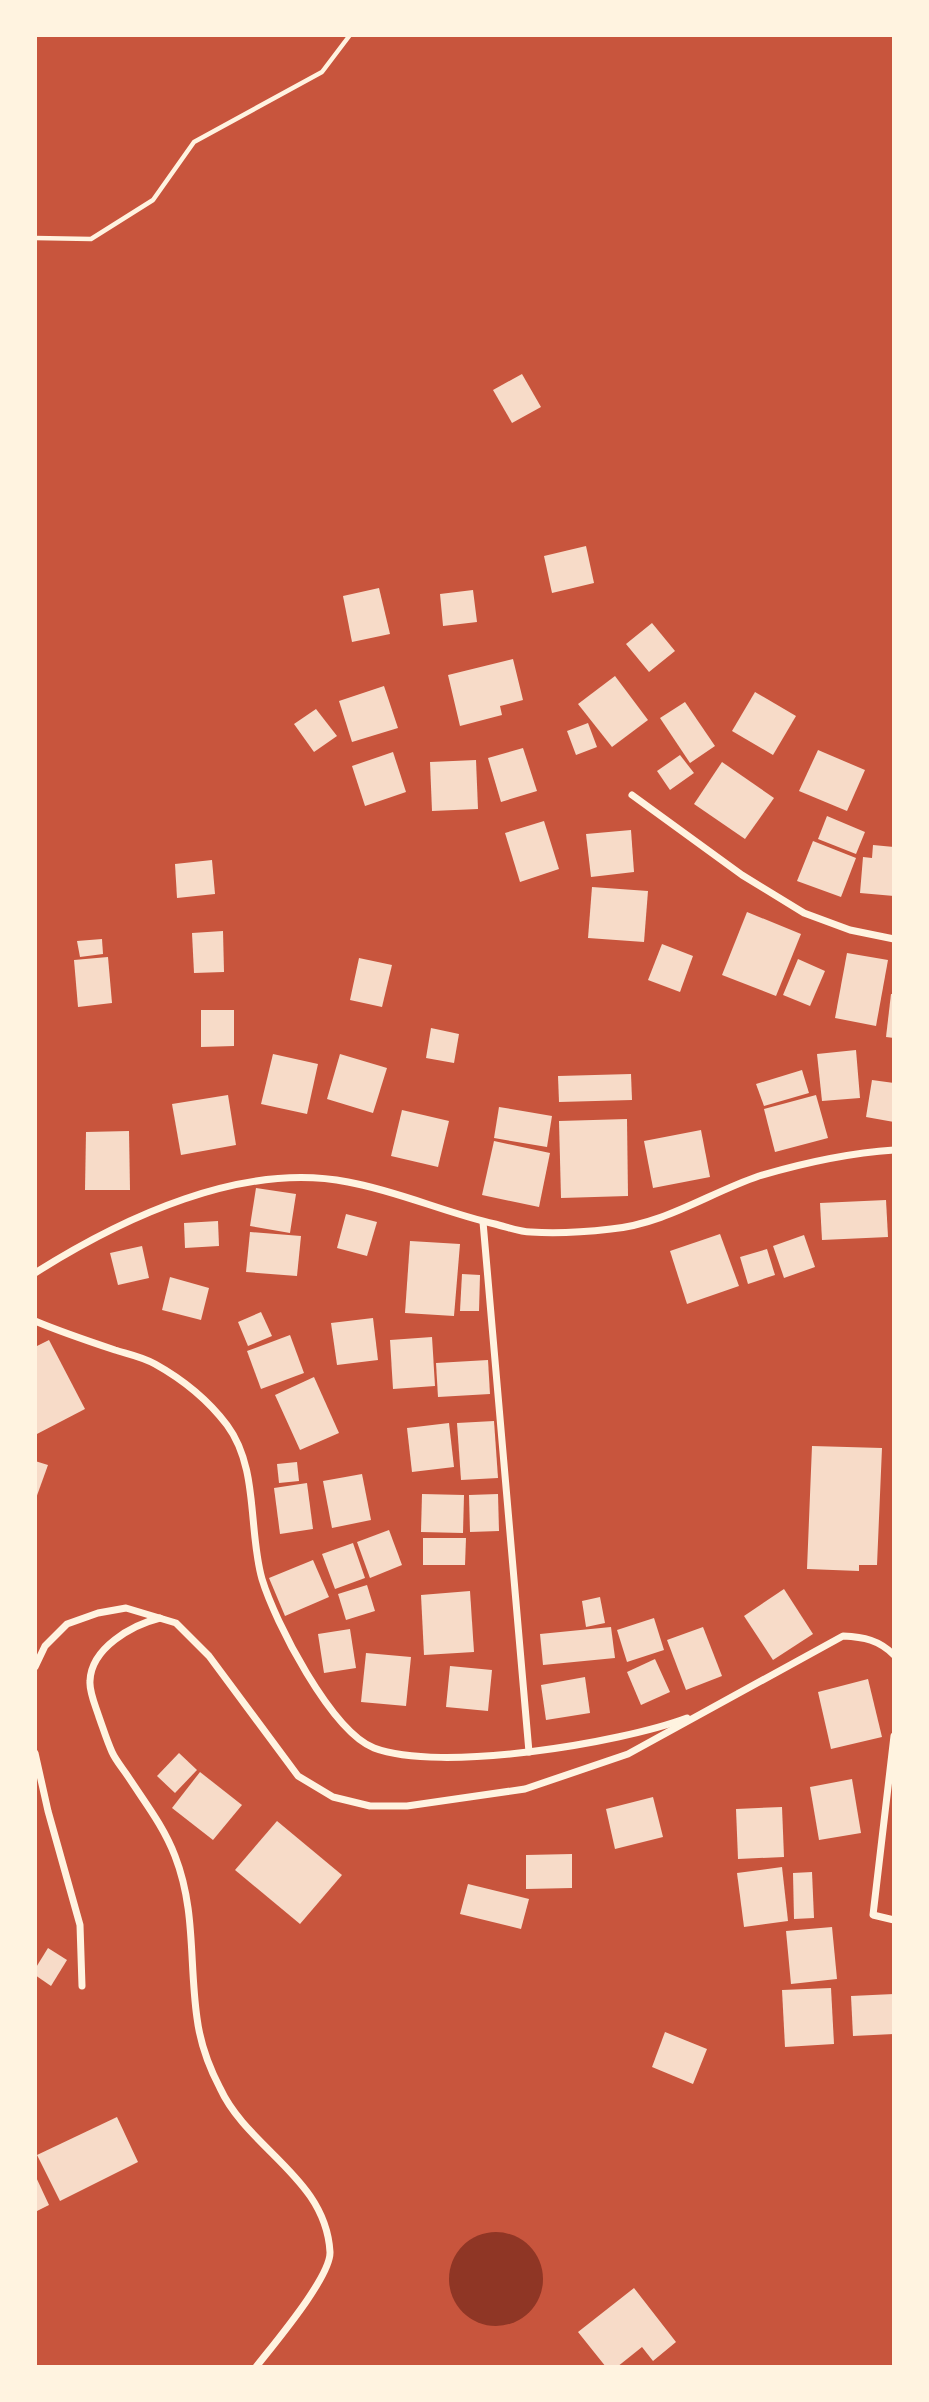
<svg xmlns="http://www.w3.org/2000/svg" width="929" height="2402" viewBox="0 0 929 2402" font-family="'DM Sans',sans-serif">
<rect width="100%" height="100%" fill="#c8553d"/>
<!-- water -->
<circle fill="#8f3625" cx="496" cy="2279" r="47"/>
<!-- building -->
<g fill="#f7dbc8">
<path d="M 522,374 L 541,407 L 512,423 L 493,390 Z"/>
<path d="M 586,546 L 594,583 L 552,593 L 544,556 Z"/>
<path d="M 379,588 L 390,634 L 352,642 L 343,596 Z"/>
<path d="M 473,590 L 477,622 L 443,626 L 440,594 Z"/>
<path d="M 652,623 L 675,651 L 649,672 L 626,644 Z"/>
<path d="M 513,659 L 523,700 L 500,706 L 502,715 L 460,726 L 448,675 Z"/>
<path d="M 615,676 L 648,720 L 612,747 L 578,704 Z"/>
<path d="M 384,686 L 398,728 L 352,742 L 339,701 Z"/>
<path d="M 755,692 L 796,716 L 773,755 L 732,731 Z"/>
<path d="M 685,702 L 715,746 L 690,763 L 660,718 Z"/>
<path d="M 316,709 L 337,736 L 314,752 L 294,724 Z"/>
<path d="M 588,723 L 597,747 L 576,755 L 567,731 Z"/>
<path d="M 523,748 L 537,791 L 501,802 L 488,758 Z"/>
<path d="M 818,750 L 865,770 L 847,811 L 799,791 Z"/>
<path d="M 393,752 L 406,792 L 365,806 L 352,766 Z"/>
<path d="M 680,755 L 694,773 L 670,790 L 657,771 Z"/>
<path d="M 476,760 L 478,809 L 432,811 L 430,762 Z"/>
<path d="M 722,762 L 774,798 L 745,839 L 694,804 Z"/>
<path d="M 827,816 L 865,832 L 856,854 L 818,839 Z"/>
<path d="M 544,821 L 559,869 L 520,882 L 505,833 Z"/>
<path d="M 631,830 L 634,872 L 591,877 L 586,834 Z"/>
<path d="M 813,841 L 856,858 L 841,897 L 797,881 Z"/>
<path d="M 873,845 L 894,847 L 894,896 L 860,893 L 863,857 L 872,858 Z"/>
<path d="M 212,860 L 215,894 L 177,898 L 175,864 Z"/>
<path d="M 592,887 L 648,891 L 644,942 L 588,938 Z"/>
<path d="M 747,912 L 801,934 L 776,996 L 722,975 Z"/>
<path d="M 223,931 L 224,972 L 194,973 L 192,933 Z"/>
<path d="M 102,939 L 103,954 L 80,957 L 77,941 Z"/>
<path d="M 662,944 L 693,956 L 680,992 L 648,980 Z"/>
<path d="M 847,953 L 888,960 L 876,1026 L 835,1018 Z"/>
<path d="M 108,957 L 112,1003 L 78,1007 L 74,960 Z"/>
<path d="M 359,958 L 392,965 L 382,1007 L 350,1000 Z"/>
<path d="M 798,959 L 825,971 L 810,1006 L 783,995 Z"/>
<path d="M 891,994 L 894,994 L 894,1038 L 886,1037 Z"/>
<path d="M 201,1010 L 234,1010 L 234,1046 L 201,1047 Z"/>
<path d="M 431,1028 L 459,1034 L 454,1063 L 426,1058 Z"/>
<path d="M 856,1050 L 860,1098 L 822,1101 L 817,1054 Z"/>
<path d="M 273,1054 L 318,1064 L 307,1114 L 261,1104 Z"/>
<path d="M 340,1054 L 387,1068 L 373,1113 L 327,1099 Z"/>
<path d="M 802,1070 L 809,1093 L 764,1106 L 756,1084 Z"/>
<path d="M 631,1074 L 632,1100 L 559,1102 L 558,1076 Z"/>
<path d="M 872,1080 L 894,1083 L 894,1122 L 866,1117 Z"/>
<path d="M 228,1095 L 236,1145 L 181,1155 L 172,1104 Z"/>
<path d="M 816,1095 L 828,1138 L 775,1152 L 764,1109 Z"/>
<path d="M 499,1107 L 552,1116 L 547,1147 L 494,1138 Z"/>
<path d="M 402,1110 L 449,1121 L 438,1167 L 391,1156 Z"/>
<path d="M 627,1119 L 628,1196 L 561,1198 L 559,1121 Z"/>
<path d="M 701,1130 L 710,1177 L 653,1188 L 644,1141 Z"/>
<path d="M 129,1131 L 130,1190 L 85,1190 L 86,1132 Z"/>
<path d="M 494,1141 L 550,1153 L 539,1207 L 482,1195 Z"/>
<path d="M 256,1188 L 296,1194 L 290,1233 L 250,1226 Z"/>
<path d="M 886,1200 L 888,1237 L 822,1240 L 820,1203 Z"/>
<path d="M 346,1214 L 377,1222 L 367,1256 L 337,1248 Z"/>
<path d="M 218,1221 L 219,1246 L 185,1248 L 184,1223 Z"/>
<path d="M 250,1232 L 301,1236 L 297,1276 L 246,1272 Z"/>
<path d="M 720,1234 L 739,1286 L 687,1304 L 670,1251 Z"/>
<path d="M 804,1235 L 815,1267 L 784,1278 L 773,1246 Z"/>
<path d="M 410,1241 L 460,1244 L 454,1316 L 405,1313 Z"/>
<path d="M 142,1246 L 149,1278 L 118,1285 L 110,1253 Z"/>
<path d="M 767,1249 L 775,1275 L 748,1284 L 740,1257 Z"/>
<path d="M 462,1274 L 480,1275 L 479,1311 L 460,1311 Z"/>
<path d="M 170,1277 L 209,1288 L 201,1320 L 162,1310 Z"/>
<path d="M 261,1312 L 272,1336 L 248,1346 L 238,1322 Z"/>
<path d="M 373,1318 L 378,1360 L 337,1365 L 331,1323 Z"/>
<path d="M 290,1335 L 304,1373 L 261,1389 L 247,1351 Z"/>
<path d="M 432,1337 L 435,1386 L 393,1389 L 390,1340 Z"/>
<path d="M 49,1340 L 85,1409 L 35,1435 L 35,1347 Z"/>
<path d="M 488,1360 L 490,1394 L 438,1397 L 436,1363 Z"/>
<path d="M 314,1377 L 339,1433 L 300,1450 L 275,1395 Z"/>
<path d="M 494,1421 L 498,1478 L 461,1480 L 457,1423 Z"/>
<path d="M 449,1423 L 454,1467 L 412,1472 L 407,1428 Z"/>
<path d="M 812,1446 L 882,1448 L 877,1565 L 859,1565 L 859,1571 L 807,1569 Z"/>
<path d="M 35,1461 L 48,1465 L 35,1501 Z"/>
<path d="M 297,1462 L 299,1481 L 279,1483 L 277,1464 Z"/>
<path d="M 362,1474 L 371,1520 L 332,1528 L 323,1481 Z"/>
<path d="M 307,1483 L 313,1529 L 280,1534 L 274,1488 Z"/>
<path d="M 422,1494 L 464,1495 L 463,1533 L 421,1532 Z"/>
<path d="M 498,1494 L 499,1531 L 470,1532 L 469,1495 Z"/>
<path d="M 389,1530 L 402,1565 L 370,1578 L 357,1542 Z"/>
<path d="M 423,1538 L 466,1538 L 465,1565 L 423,1565 Z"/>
<path d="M 353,1543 L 365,1578 L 335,1589 L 322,1554 Z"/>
<path d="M 313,1560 L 329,1597 L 285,1616 L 269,1578 Z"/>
<path d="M 367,1585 L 375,1611 L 346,1620 L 338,1594 Z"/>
<path d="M 784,1589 L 813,1634 L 773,1660 L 744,1616 Z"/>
<path d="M 470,1591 L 474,1652 L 424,1655 L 421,1595 Z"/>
<path d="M 600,1597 L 605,1623 L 586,1627 L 582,1601 Z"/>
<path d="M 654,1618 L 664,1650 L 627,1662 L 617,1630 Z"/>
<path d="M 611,1627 L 615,1658 L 543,1665 L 540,1634 Z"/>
<path d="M 703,1627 L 722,1676 L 686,1690 L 667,1640 Z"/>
<path d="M 350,1629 L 356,1668 L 324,1673 L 318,1634 Z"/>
<path d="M 366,1653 L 411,1657 L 406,1706 L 361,1702 Z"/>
<path d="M 655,1659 L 670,1692 L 641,1705 L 627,1672 Z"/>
<path d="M 450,1666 L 492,1670 L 488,1711 L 446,1707 Z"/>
<path d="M 585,1677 L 590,1713 L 546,1720 L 541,1685 Z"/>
<path d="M 868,1679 L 882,1737 L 831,1749 L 818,1692 Z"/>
<path d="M 179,1753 L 197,1770 L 175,1793 L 157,1776 Z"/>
<path d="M 200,1772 L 242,1805 L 213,1840 L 172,1808 Z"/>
<path d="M 852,1779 L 861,1833 L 819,1840 L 810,1787 Z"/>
<path d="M 653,1797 L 663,1837 L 615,1849 L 606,1809 Z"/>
<path d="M 782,1807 L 784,1857 L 738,1859 L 736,1809 Z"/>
<path d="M 277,1821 L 342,1875 L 300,1924 L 235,1870 Z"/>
<path d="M 572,1854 L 572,1888 L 526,1889 L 526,1855 Z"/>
<path d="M 782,1867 L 788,1921 L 744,1927 L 737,1873 Z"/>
<path d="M 812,1872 L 814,1918 L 794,1919 L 793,1873 Z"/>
<path d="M 468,1884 L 529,1899 L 521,1929 L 460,1914 Z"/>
<path d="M 832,1927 L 837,1979 L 791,1984 L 786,1931 Z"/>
<path d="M 48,1948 L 67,1960 L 51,1986 L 35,1975 L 35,1969 Z"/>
<path d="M 831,1988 L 834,2044 L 785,2047 L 782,1990 Z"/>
<path d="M 894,1994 L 894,2034 L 853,2036 L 851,1996 Z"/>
<path d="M 665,2032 L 707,2049 L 693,2084 L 652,2067 Z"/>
<path d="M 117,2117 L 138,2162 L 60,2201 L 37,2155 Z"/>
<path d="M 35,2175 L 49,2205 L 35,2212 Z"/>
<path d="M 634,2288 L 676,2342 L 653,2361 L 642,2347 L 617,2367 L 606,2367 L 578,2332 Z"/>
</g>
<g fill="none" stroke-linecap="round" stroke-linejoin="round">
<!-- path -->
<path stroke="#fff3e0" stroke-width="4.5" d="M 35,238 L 91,239 L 153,200 L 194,142 L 322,72 L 350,35"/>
<!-- minor -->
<g stroke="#fff3e0" stroke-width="7">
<path d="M 632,795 L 742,875 L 804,913 L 850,930 L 894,939"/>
<path d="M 483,1222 L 529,1752"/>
<path d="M 35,1273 C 122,1218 242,1161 348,1182 C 398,1191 446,1213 495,1224 C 507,1227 519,1232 531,1232 C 557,1234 585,1232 611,1229 C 665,1224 709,1193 759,1176 C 803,1163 849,1153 894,1150"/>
<path d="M 35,1321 C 61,1332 88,1341 115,1350 C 128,1354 143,1357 155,1364 C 182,1379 208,1400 227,1425 C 259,1468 248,1530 262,1579 C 275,1622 331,1731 374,1748 C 440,1773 620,1743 687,1718"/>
<path d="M 160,1618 C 132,1625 91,1648 90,1681 C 89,1692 96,1707 99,1717 C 103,1728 107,1741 112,1752 C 116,1761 124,1770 129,1778 C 146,1804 164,1827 175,1856 C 196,1910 189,1962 197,2018 C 200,2042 209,2067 220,2088 C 248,2149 326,2178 330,2252 C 331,2277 273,2345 256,2367"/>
<path d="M 35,1667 L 45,1646 L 67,1624 L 98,1613 L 126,1608 L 176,1623 L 209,1656 L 298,1776 L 333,1797 L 370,1806 L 407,1806 L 525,1789 L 628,1754 L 843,1636 C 864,1637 879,1640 894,1655"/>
<path d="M 894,1736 L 873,1915 L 894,1920"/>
<path d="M 35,1753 L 48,1811 L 80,1925 L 82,1986"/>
</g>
</g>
<!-- border -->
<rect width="929" height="2402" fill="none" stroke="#fff3e0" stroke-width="74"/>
</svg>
